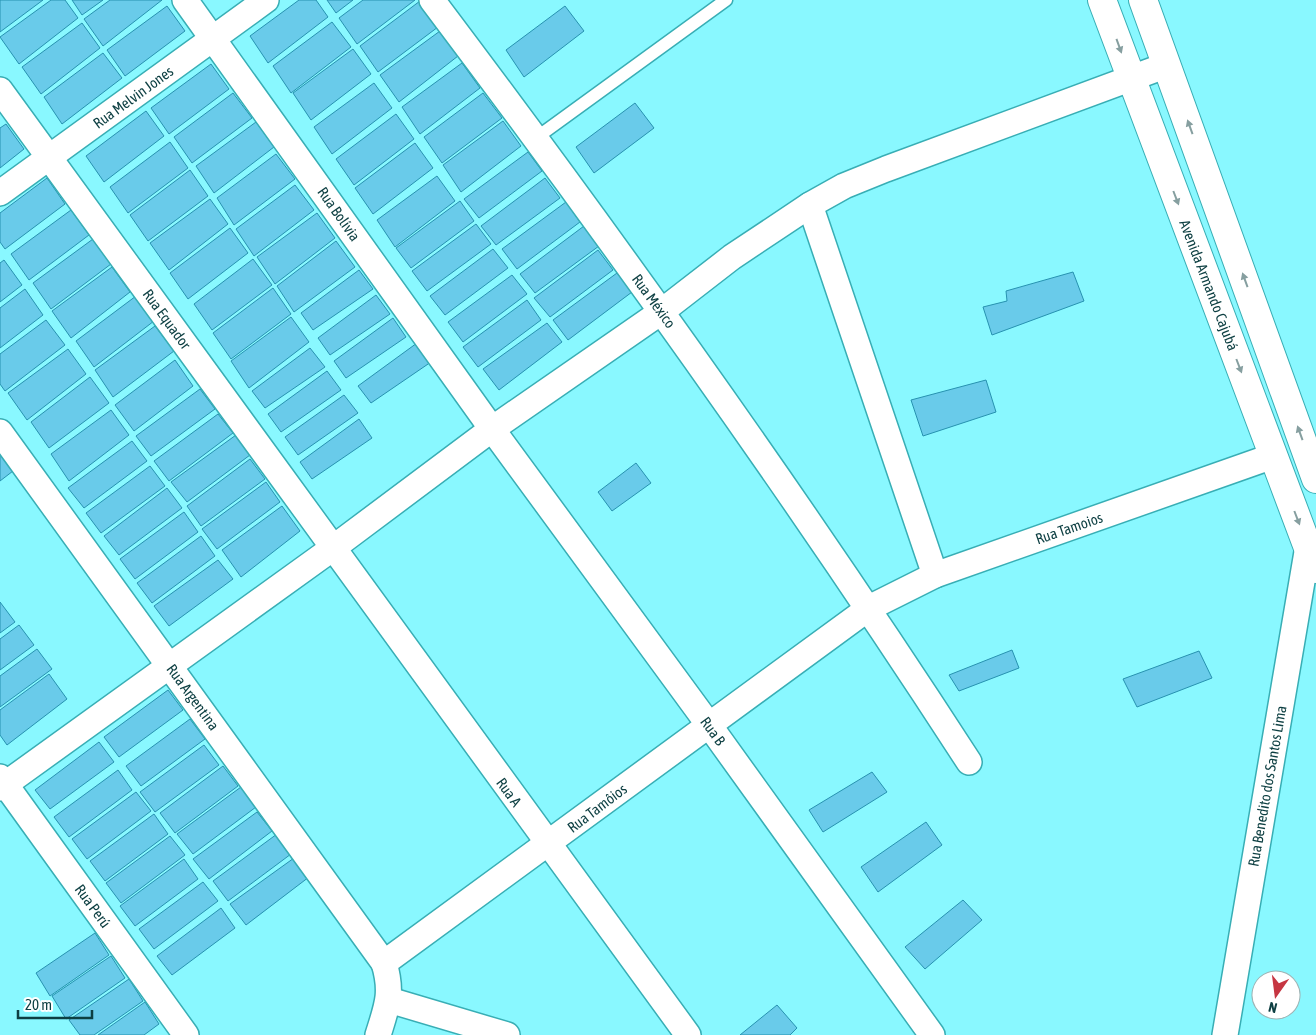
<svg xmlns="http://www.w3.org/2000/svg" width="1316" height="1035" viewBox="0 0 1316 1035" font-family="'Asap Condensed',sans-serif">
<rect width="100%" height="100%" fill="#89f8ff"/>
<!-- building -->
<g fill="#69cbea" stroke="#2792b0">
<path d="M 0,0 L 43,0 L 0,32 Z"/>
<path d="M 51,0 L 65,0 L 78,18 L 19,64 L 0,37 Z"/>
<path d="M 72,0 L 103,0 L 82,15 Z"/>
<path d="M 110,0 L 162,0 L 103,46 L 84,19 Z"/>
<path d="M 299,0 L 316,0 L 328,17 L 268,63 L 250,36 Z"/>
<path d="M 327,0 L 353,0 L 336,13 Z"/>
<path d="M 363,0 L 415,0 L 357,44 L 339,18 Z"/>
<path d="M 420,1 L 438,27 L 378,72 L 360,46 Z"/>
<path d="M 167,6 L 185,31 L 125,76 L 107,50 Z"/>
<path d="M 565,6 L 584,31 L 524,77 L 506,50 Z"/>
<path d="M 332,22 L 351,47 L 291,93 L 273,66 Z"/>
<path d="M 82,23 L 100,48 L 41,94 L 22,67 Z"/>
<path d="M 440,31 L 458,56 L 399,102 L 380,75 Z"/>
<path d="M 353,49 L 371,74 L 311,120 L 293,93 Z"/>
<path d="M 103,53 L 122,78 L 62,124 L 44,97 Z"/>
<path d="M 462,63 L 480,88 L 420,134 L 402,107 Z"/>
<path d="M 211,64 L 229,89 L 169,134 L 151,108 Z"/>
<path d="M 374,83 L 392,108 L 332,154 L 314,127 Z"/>
<path d="M 233,93 L 252,118 L 192,163 L 174,137 Z"/>
<path d="M 483,93 L 502,118 L 442,163 L 424,137 Z"/>
<path d="M 635,103 L 654,128 L 594,173 L 576,147 Z"/>
<path d="M 146,111 L 164,136 L 104,182 L 86,156 Z"/>
<path d="M 396,114 L 414,139 L 354,185 L 336,159 Z"/>
<path d="M 503,121 L 521,146 L 461,192 L 443,165 Z"/>
<path d="M 256,122 L 274,147 L 214,193 L 196,166 Z"/>
<path d="M 6,124 L 24,149 L 0,168 L 0,128 Z"/>
<path d="M 170,142 L 188,168 L 128,213 L 110,187 Z"/>
<path d="M 415,143 L 433,168 L 373,214 L 355,188 Z"/>
<path d="M 528,152 L 542,171 L 479,218 L 464,199 Z"/>
<path d="M 276,154 L 295,179 L 234,225 L 217,198 Z"/>
<path d="M 190,170 L 208,196 L 148,241 L 130,215 Z"/>
<path d="M 437,176 L 455,201 L 395,247 L 377,220 Z"/>
<path d="M 47,178 L 65,204 L 5,249 L 0,242 L 0,213 Z"/>
<path d="M 545,178 L 560,198 L 496,245 L 481,226 Z"/>
<path d="M 295,185 L 314,210 L 254,256 L 236,229 Z"/>
<path d="M 210,199 L 228,224 L 169,270 L 150,243 Z"/>
<path d="M 460,201 L 474,221 L 411,268 L 396,248 Z"/>
<path d="M 566,202 L 580,222 L 517,269 L 502,249 Z"/>
<path d="M 71,210 L 89,235 L 29,280 L 11,254 Z"/>
<path d="M 317,213 L 335,238 L 275,284 L 257,257 Z"/>
<path d="M 476,224 L 491,244 L 427,291 L 412,271 Z"/>
<path d="M 584,226 L 599,246 L 535,293 L 520,274 Z"/>
<path d="M 230,228 L 248,253 L 188,299 L 170,273 Z"/>
<path d="M 93,239 L 111,264 L 51,309 L 33,283 Z"/>
<path d="M 336,241 L 355,267 L 294,312 L 277,286 Z"/>
<path d="M 493,249 L 508,268 L 445,315 L 430,296 Z"/>
<path d="M 598,250 L 613,270 L 550,317 L 534,298 Z"/>
<path d="M 253,259 L 272,285 L 212,330 L 194,304 Z"/>
<path d="M 4,260 L 22,285 L 0,302 L 0,263 Z"/>
<path d="M 112,267 L 130,292 L 71,338 L 52,311 Z"/>
<path d="M 359,270 L 373,289 L 313,330 L 301,313 Z"/>
<path d="M 1073,272 L 1084,301 L 992,335 L 983,307 L 1007,301 L 1006,291 Z"/>
<path d="M 617,273 L 632,292 L 568,340 L 553,320 Z"/>
<path d="M 512,275 L 527,294 L 463,342 L 448,322 Z"/>
<path d="M 273,288 L 291,314 L 231,359 L 213,333 Z"/>
<path d="M 25,289 L 43,315 L 0,348 L 0,308 Z"/>
<path d="M 376,295 L 390,314 L 330,355 L 318,338 Z"/>
<path d="M 136,296 L 154,321 L 94,367 L 76,341 Z"/>
<path d="M 527,300 L 541,320 L 478,367 L 463,347 Z"/>
<path d="M 291,317 L 309,342 L 249,388 L 231,361 Z"/>
<path d="M 393,318 L 406,337 L 346,378 L 334,361 Z"/>
<path d="M 46,320 L 65,345 L 5,391 L 0,384 L 0,354 Z"/>
<path d="M 547,323 L 562,342 L 499,390 L 483,369 Z"/>
<path d="M 155,326 L 174,351 L 113,397 L 95,370 Z"/>
<path d="M 417,343 L 431,362 L 371,403 L 358,386 Z"/>
<path d="M 310,348 L 325,367 L 265,408 L 252,391 Z"/>
<path d="M 68,349 L 86,374 L 27,420 L 8,393 Z"/>
<path d="M 175,360 L 193,386 L 134,431 L 115,405 Z"/>
<path d="M 327,371 L 341,390 L 281,432 L 268,414 Z"/>
<path d="M 90,377 L 109,403 L 49,448 L 31,422 Z"/>
<path d="M 986,380 L 996,412 L 923,436 L 911,400 Z"/>
<path d="M 200,389 L 215,409 L 151,456 L 136,436 Z"/>
<path d="M 344,395 L 358,413 L 298,455 L 285,437 Z"/>
<path d="M 111,410 L 129,435 L 69,481 L 51,454 Z"/>
<path d="M 218,414 L 233,433 L 169,481 L 154,461 Z"/>
<path d="M 359,419 L 372,438 L 312,479 L 300,462 Z"/>
<path d="M 236,435 L 250,455 L 187,502 L 171,482 Z"/>
<path d="M 132,441 L 147,461 L 84,508 L 68,488 Z"/>
<path d="M 0,454 L 13,471 L 0,481 Z"/>
<path d="M 250,459 L 265,479 L 201,526 L 187,506 Z"/>
<path d="M 636,463 L 651,483 L 612,511 L 598,492 Z"/>
<path d="M 150,466 L 165,486 L 101,533 L 86,513 Z"/>
<path d="M 266,482 L 280,502 L 217,549 L 202,529 Z"/>
<path d="M 167,488 L 182,508 L 119,555 L 104,536 Z"/>
<path d="M 282,506 L 300,531 L 241,577 L 222,550 Z"/>
<path d="M 184,512 L 198,532 L 135,579 L 120,559 Z"/>
<path d="M 201,536 L 215,556 L 152,603 L 137,583 Z"/>
<path d="M 218,560 L 233,579 L 169,626 L 154,606 Z"/>
<path d="M 0,602 L 15,622 L 0,633 Z"/>
<path d="M 19,625 L 34,645 L 0,670 L 0,639 Z"/>
<path d="M 37,649 L 52,669 L 0,707 L 0,676 Z"/>
<path d="M 1012,650 L 1019,668 L 959,691 L 949,675 Z"/>
<path d="M 1199,651 L 1212,678 L 1137,707 L 1123,679 Z"/>
<path d="M 49,674 L 67,699 L 7,745 L 0,735 L 0,710 Z"/>
<path d="M 168,690 L 183,710 L 119,757 L 104,737 Z"/>
<path d="M 190,719 L 205,739 L 141,786 L 126,766 Z"/>
<path d="M 99,742 L 114,762 L 50,809 L 35,790 Z"/>
<path d="M 204,745 L 219,765 L 155,812 L 140,792 Z"/>
<path d="M 223,766 L 238,786 L 175,833 L 160,813 Z"/>
<path d="M 118,770 L 132,790 L 69,837 L 54,817 Z"/>
<path d="M 872,772 L 887,792 L 823,832 L 809,810 Z"/>
<path d="M 241,787 L 256,807 L 193,854 L 177,834 Z"/>
<path d="M 136,792 L 151,811 L 87,859 L 72,839 Z"/>
<path d="M 257,812 L 272,831 L 209,879 L 193,859 Z"/>
<path d="M 154,814 L 168,834 L 105,881 L 90,861 Z"/>
<path d="M 926,822 L 942,845 L 878,892 L 861,867 Z"/>
<path d="M 277,834 L 291,854 L 228,901 L 213,881 Z"/>
<path d="M 170,836 L 185,855 L 121,903 L 106,883 Z"/>
<path d="M 294,858 L 309,877 L 246,925 L 230,904 Z"/>
<path d="M 184,859 L 198,879 L 135,926 L 120,906 Z"/>
<path d="M 203,882 L 218,901 L 154,949 L 139,929 Z"/>
<path d="M 963,900 L 982,920 L 925,969 L 905,947 Z"/>
<path d="M 221,908 L 235,928 L 172,975 L 157,956 Z"/>
<path d="M 95,933 L 109,955 L 50,996 L 36,973 Z"/>
<path d="M 111,956 L 125,978 L 66,1019 L 52,996 Z"/>
<path d="M 129,979 L 143,1001 L 94,1035 L 80,1035 L 69,1020 Z"/>
<path d="M 145,1002 L 159,1024 L 144,1035 L 98,1035 Z"/>
<path d="M 777,1005 L 797,1028 L 790,1035 L 740,1035 Z"/>
</g>
<g fill="none" stroke-linecap="round" stroke-linejoin="round">
<!-- service casing -->
<g stroke="#38aeb5" stroke-width="15">
<path id="service" d="M 536,138 L 726,0"/>
</g>
<!-- minor casing -->
<g stroke="#38aeb5" stroke-width="28">
<g id="minor">
<path d="M 185,0 L 492,429 L 709,725 L 932,1035"/>
<path d="M 432,0 C 619,248 800,501 969,762"/>
<path d="M 0,90 L 688,1035"/>
<path d="M 0,193 L 266,0"/>
<path d="M 810,205 L 935,575"/>
<path d="M 0,432 L 384,963"/>
<path d="M 0,777 L 186,1035"/>
<path d="M 0,788 L 333,548 L 492,429 L 661,312 L 732,257 L 810,205 L 844,186 L 886,169 L 1167,65"/>
<path d="M 389,1000 L 507,1035"/>
<path d="M 378,1035 C 387,1006 393,993 384,963 L 869,608 L 935,575 L 1273,456"/>
<path d="M 1225,1035 L 1308,546 L 1314,544"/>
</g>
</g>
<!-- secondary casing -->
<g stroke="#38aeb5" stroke-width="30">
<g id="secondary">
<path d="M 1102,0 L 1316,569"/>
<path d="M 1143,0 L 1316,479"/>
</g>
</g>
<!-- service -->
<use href="#service" stroke="#fff" stroke-width="12"/>
<!-- minor -->
<use href="#minor" stroke="#fff" stroke-width="25"/>
<!-- secondary -->
<use href="#secondary" stroke="#fff" stroke-width="28"/>
</g>
<!-- one-way arrows -->
<defs><path id="oneway-solid" d="M-6-.8H1V-3.2L6.5 0L1 3.2V.8H-6Z" transform="scale(1.25)"/></defs>
<g fill="#869fa0">
<use href="#oneway-solid" transform="translate(1119 46) rotate(70)"/>
<use href="#oneway-solid" transform="translate(1190 127) rotate(-110)"/>
<use href="#oneway-solid" transform="translate(1176 198) rotate(69)"/>
<use href="#oneway-solid" transform="translate(1245 280) rotate(-110)"/>
<use href="#oneway-solid" transform="translate(1239 366) rotate(69)"/>
<use href="#oneway-solid" transform="translate(1300 433) rotate(-110)"/>
<use href="#oneway-solid" transform="translate(1297 518) rotate(69)"/>
</g>
<g text-anchor="middle" dominant-baseline="central" stroke-width="4" stroke-linejoin="round" paint-order="stroke">
<!-- street labels -->
<g font-size="15" fill="#0d3f42" stroke="#fff">
<text transform="translate(133 97) rotate(-36)">Rua Melvin Jones</text>
<text transform="translate(339 214) rotate(55)">Rua Bolívia</text>
<text transform="translate(1209 285) rotate(69)">Avenida Armando Cajubá</text>
<text transform="translate(654 301) rotate(54)">Rua México</text>
<text transform="translate(167 319) rotate(54)">Rua Equador</text>
<text transform="translate(1069 528) rotate(-19)">Rua Tamoios</text>
<text transform="translate(193 697) rotate(54)">Rua Argentina</text>
<text transform="translate(713 731) rotate(54)">Rua B</text>
<text transform="translate(1267 786) rotate(-80)">Rua Benedito dos Santos Lima</text>
<text transform="translate(509 792) rotate(54)">Rua A</text>
<text transform="translate(597 808) rotate(-37)">Rua Tamôios</text>
<text transform="translate(93 906) rotate(54)">Rua Perú</text>
</g>
</g>
<!-- north arrow -->
<g transform="translate(1276 995) rotate(194)"><circle r="24" fill="#ffffff" stroke="#9eb2b3"/>
<path d="M0-4L9 19L0 12L-9 19Z" fill="#c63642"/>
<text y="-8" font-size="14" font-weight="bold" text-anchor="middle" fill="#0d3f42">N</text>
</g>
<!-- scale -->
<path d="M18 1010v8h74v-8" fill="none" stroke="#0d3f42" stroke-width="2.5"/>
<text x="25" y="1010" font-size="15" fill="#0d3f42" stroke="#ffffff" stroke-width="4" paint-order="stroke">20 m</text>
</svg>
